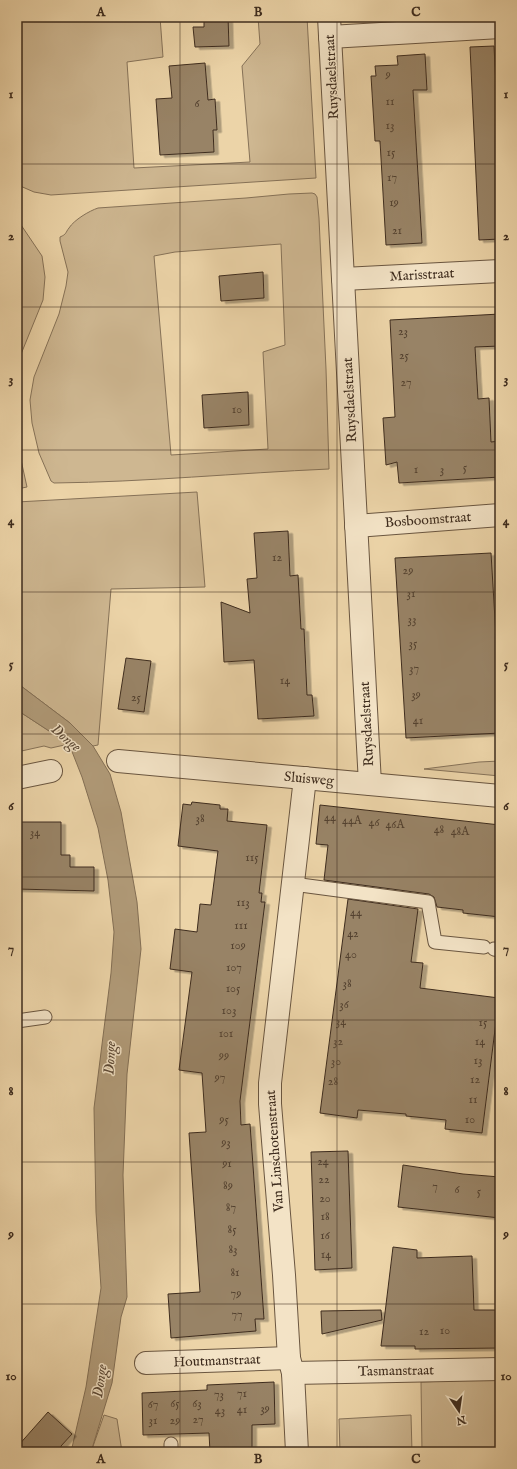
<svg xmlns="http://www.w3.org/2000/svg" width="517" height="1469" viewBox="0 0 517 1469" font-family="'IM FELL English',serif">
<defs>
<filter id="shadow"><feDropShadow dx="4.5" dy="2.5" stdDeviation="0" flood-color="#0004"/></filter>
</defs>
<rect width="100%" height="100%" fill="#ecd4a8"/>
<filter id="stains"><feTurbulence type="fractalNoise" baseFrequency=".005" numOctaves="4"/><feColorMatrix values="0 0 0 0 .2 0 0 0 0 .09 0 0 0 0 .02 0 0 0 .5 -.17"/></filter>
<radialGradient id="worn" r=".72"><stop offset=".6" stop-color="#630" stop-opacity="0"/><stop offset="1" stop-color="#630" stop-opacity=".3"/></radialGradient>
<!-- green -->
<g fill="#ceb791" stroke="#867258" fill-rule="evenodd">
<path d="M 17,17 L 160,17 L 163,57 L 127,62 L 134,168 L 250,162 L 242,66 L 260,44 L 258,17 L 307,17 L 316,178 L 51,195 L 34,192 L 18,185 Z"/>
<path d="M 312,193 L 315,194 L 317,197 L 319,218 L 326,369 L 329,469 C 237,473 146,482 54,483 L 51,481 L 39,453 L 32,423 L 30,400 L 34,377 L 59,314 L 66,286 L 68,272 L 60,241 L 60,237 C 67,234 65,233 69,228 C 74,220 89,211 98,208 L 246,198 L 289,194 ZM 281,244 L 285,345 L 263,352 L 268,449 L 171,455 L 154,256 L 175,252 Z"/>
<path d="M 17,219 L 42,256 L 45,277 L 43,300 L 17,364 Z"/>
<path d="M 17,442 L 27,487 L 17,489 Z"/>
<path d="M 197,492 L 205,587 L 111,589 L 98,745 L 93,746 L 70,723 L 17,683 L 17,502 Z"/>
<path d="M 17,710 L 69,744 L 51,748 L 44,746 L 17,752 Z"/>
<path d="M 500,761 L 500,776 L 424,769 L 479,762 Z"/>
<path d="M 500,1379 L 500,1452 L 422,1452 L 421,1382 Z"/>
<path d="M 104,1415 L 117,1419 L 122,1452 L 91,1452 Z"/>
<path d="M 411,1415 L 412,1452 L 340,1452 L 339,1419 Z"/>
</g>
<!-- water -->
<path fill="#b19b79" stroke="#836f55" d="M 17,683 L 70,723 L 93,746 L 110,774 L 121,812 L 137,902 L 141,949 L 127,1074 L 123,1175 L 127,1297 L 121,1317 L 112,1383 L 91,1452 L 71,1452 L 86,1387 L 101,1288 L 96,1212 L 94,1108 L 111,973 L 114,932 L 108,880 L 98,828 L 82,777 L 69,744 L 17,710 Z"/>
<!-- building -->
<g fill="#988366" stroke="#3e2c1e" filter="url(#shadow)">
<path d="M 204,17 L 228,17 L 229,46 L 195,47 L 193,27 L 204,27 Z"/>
<path d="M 494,46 L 500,164 L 500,239 L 479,240 L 470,47 Z"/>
<path d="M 425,54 L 427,90 L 413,90 L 422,243 L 386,245 L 380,141 L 375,141 L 371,76 L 376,76 L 375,66 L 398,65 L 397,56 Z"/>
<path d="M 205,63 L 208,100 L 215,99 L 217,130 L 213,130 L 214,152 L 160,155 L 156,99 L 172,98 L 169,66 Z"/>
<path d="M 263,272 L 264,298 L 221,301 L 219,276 Z"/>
<path d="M 500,314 L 500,346 L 475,347 L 478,399 L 489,398 L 491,442 L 500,441 L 500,477 L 399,483 L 397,462 L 386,465 L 383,418 L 395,417 L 390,320 Z"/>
<path d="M 248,392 L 249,425 L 204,428 L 202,395 Z"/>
<path d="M 288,531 L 290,576 L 298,575 L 301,629 L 304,629 L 307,695 L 312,695 L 314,716 L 258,719 L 254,660 L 224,662 L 221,602 L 250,613 L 247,579 L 257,578 L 254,533 Z"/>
<path d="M 491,553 L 500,703 L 500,733 L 406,738 L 395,558 Z"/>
<path d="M 126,658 L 151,661 L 144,712 L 118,709 Z"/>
<path d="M 192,802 L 220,805 L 220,809 L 228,809 L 227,821 L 267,825 L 259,893 L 262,893 L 261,902 L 265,902 L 240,1101 L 241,1125 L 250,1124 L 264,1319 L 255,1319 L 256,1331 L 171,1338 L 168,1294 L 200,1292 L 189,1133 L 206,1132 L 202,1073 L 179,1070 L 192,972 L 170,969 L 175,929 L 197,932 L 200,904 L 211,905 L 218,851 L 178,846 L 183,804 L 191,805 Z"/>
<path d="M 320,805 L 500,825 L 500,917 L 463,913 L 463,910 L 437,907 L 434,897 L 429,894 L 324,880 L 328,845 L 316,844 Z"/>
<path d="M 17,822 L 61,822 L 61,855 L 70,855 L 70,867 L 94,867 L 94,891 L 17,889 Z"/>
<path d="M 348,899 L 418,909 L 411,962 L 423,963 L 420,988 L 499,998 L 482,1133 L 445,1129 L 446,1120 L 406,1116 L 406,1114 L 358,1110 L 357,1118 L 320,1113 Z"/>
<path d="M 348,1151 L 352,1268 L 315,1270 L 311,1152 Z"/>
<path d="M 403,1165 L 463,1174 L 500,1177 L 500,1218 L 398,1207 Z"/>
<path d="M 393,1247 L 417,1250 L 417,1258 L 472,1256 L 474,1310 L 500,1310 L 500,1348 L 415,1349 L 415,1346 L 381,1346 Z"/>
<path d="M 381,1310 L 382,1320 L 322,1334 L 321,1311 Z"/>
<path d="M 274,1382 L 275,1424 L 252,1425 L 252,1452 L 210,1452 L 209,1433 L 143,1435 L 142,1393 L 207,1390 L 207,1385 Z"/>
<path d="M 48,1412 L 72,1434 L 61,1446 L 60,1452 L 17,1452 L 17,1447 Z"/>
</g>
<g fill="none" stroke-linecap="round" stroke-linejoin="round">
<!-- lane casing -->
<g stroke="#6a5640" stroke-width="15">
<g id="lane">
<path d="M 293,884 L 428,902 L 435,942 L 484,947"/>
<path d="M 494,949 L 500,950"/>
<path d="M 17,1021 L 45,1017"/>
<path d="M 171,1444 L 171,1452"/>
</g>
</g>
<!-- street casing -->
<g stroke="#6a5640" stroke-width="24">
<g id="street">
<path d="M 329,17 L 370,784"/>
<path d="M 330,37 L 500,27"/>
<path d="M 343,279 L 500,271"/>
<path d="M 356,526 L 500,515"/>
<path d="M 118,761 L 500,796"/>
<path d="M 17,778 L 51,771"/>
<path d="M 146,1363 L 289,1358"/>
<path d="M 293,1373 L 500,1369"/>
<path d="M 297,1452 L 293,1373 L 289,1358 L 284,1275 L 270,1104 L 270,1083 L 305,778"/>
</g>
</g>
<!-- lane -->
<use href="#lane" stroke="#f3e3c6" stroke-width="13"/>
<!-- street -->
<use href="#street" stroke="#f3e3c6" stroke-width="22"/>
</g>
<!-- grid -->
<path fill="none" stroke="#3e2c1e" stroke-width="1" stroke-opacity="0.55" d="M 180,17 L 180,1452M 337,17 L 337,1452M 17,164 L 500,164M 17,307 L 500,307M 17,450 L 500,450M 17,592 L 500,592M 17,734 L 500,734M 17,877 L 500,877M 17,1020 L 500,1020M 17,1162 L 500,1162M 17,1304 L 500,1304"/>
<g text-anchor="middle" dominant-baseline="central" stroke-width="3" stroke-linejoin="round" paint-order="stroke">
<!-- number labels -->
<g font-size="12" fill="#544230">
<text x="388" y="74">9</text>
<text x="390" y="101">11</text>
<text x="197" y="103">6</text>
<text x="390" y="125">13</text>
<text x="391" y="152">15</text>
<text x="392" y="177">17</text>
<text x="394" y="202">19</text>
<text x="397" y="230">21</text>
<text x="403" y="331">23</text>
<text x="404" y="355">25</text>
<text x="406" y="382">27</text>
<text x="237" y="409">10</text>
<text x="465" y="467">5</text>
<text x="416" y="469">1</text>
<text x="442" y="469">3</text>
<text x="277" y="557">12</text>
<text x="408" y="570">29</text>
<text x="411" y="593">31</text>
<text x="412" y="619">33</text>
<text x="413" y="643">35</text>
<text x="414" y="668">37</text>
<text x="285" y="680">14</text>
<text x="416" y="694">39</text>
<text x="136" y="697">25</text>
<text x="418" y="720">41</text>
<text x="330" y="817">44</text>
<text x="200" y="818">38</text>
<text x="352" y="820">44A</text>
<text x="374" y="822">46</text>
<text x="395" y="824">46A</text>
<text x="439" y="829">48</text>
<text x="460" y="831">48A</text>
<text x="35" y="832">34</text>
<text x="252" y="857">115</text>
<text x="243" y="902">113</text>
<text x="356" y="912">44</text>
<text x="241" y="925">111</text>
<text x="353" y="933">42</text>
<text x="238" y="945">109</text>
<text x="351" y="954">40</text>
<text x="234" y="967">107</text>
<text x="347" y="983">38</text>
<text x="233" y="988">105</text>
<text x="344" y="1004">36</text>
<text x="229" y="1010">103</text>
<text x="341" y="1021">34</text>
<text x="483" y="1022">15</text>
<text x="226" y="1033">101</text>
<text x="338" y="1041">32</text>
<text x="480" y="1041">14</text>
<text x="224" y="1055">99</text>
<text x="478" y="1060">13</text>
<text x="336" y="1061">30</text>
<text x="220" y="1077">97</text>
<text x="475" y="1079">12</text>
<text x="333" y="1081">28</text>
<text x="473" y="1099">11</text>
<text x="224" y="1119">95</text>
<text x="470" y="1119">10</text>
<text x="226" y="1142">93</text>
<text x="323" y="1161">24</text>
<text x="227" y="1163">91</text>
<text x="324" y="1179">22</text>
<text x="228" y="1185">89</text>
<text x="435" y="1186">7</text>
<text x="457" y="1189">6</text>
<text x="479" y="1191">5</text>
<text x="325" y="1198">20</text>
<text x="231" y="1207">87</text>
<text x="325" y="1216">18</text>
<text x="232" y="1229">85</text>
<text x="325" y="1235">16</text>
<text x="233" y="1249">83</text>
<text x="326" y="1254">14</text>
<text x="235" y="1272">81</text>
<text x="236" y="1293">79</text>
<text x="237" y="1314">77</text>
<text x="445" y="1330">10</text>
<text x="424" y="1331">12</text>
<text x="242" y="1393">71</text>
<text x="219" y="1394">73</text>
<text x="175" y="1403">65</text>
<text x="197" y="1403">63</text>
<text x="153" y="1404">67</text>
<text x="265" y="1408">39</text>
<text x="242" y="1409">41</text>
<text x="220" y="1410">43</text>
<text x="198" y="1419">27</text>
<text x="153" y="1420">31</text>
<text x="175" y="1420">29</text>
</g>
<!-- street labels -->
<g font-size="14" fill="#3e2c1e" stroke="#f3e3c6">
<text transform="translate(332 77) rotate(-93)">Ruysdaelstraat</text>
<text transform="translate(422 275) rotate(-3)">Marisstraat</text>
<text transform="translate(350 400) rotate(-93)">Ruysdaelstraat</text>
<text transform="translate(428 520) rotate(-4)">Bosboomstraat</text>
<text transform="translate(367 724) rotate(-93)">Ruysdaelstraat</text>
<text transform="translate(309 779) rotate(5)">Sluisweg</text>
<text transform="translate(275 1151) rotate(-94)">Van Linschotenstraat</text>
<text transform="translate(217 1361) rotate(-2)">Houtmanstraat</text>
<text transform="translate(396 1371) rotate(-1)">Tasmanstraat</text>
</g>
<!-- water labels -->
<g font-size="15" font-style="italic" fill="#5b4835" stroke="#f3e3c6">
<text transform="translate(66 738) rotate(40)">Donge</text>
<text transform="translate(110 1058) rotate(-87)">Donge</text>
<text transform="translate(100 1381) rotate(-82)">Donge</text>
</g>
</g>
<!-- margin -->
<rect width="517" height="1469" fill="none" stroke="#ecd4a8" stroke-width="44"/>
<!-- north arrow -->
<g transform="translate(459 1411) rotate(167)" stroke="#f3e3c6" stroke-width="3" paint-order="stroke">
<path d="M0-3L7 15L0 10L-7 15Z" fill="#3e2c1e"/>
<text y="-6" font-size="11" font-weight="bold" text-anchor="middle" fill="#3e2c1e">N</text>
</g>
<rect x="22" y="22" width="473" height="1425" fill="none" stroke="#3e2c1e" stroke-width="1.5"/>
<g font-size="13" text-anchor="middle" font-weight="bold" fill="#3e2c1e">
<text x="101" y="16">A</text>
<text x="258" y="16">B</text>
<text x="416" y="16">C</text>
<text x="11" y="98">1</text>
<text x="506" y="98">1</text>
<text x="11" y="240">2</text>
<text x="506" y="240">2</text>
<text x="11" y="383">3</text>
<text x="506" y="383">3</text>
<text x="11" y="525">4</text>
<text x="506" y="525">4</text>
<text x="11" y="668">5</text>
<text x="506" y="668">5</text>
<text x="11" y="810">6</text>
<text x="506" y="810">6</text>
<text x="11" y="953">7</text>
<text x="506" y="953">7</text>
<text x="11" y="1095">8</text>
<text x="506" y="1095">8</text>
<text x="11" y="1238">9</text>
<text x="506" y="1238">9</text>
<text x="11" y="1380">10</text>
<text x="506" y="1380">10</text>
<text x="101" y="1463">A</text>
<text x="258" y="1463">B</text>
<text x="416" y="1463">C</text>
</g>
<rect width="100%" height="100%" filter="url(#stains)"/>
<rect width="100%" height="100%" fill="url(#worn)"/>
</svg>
